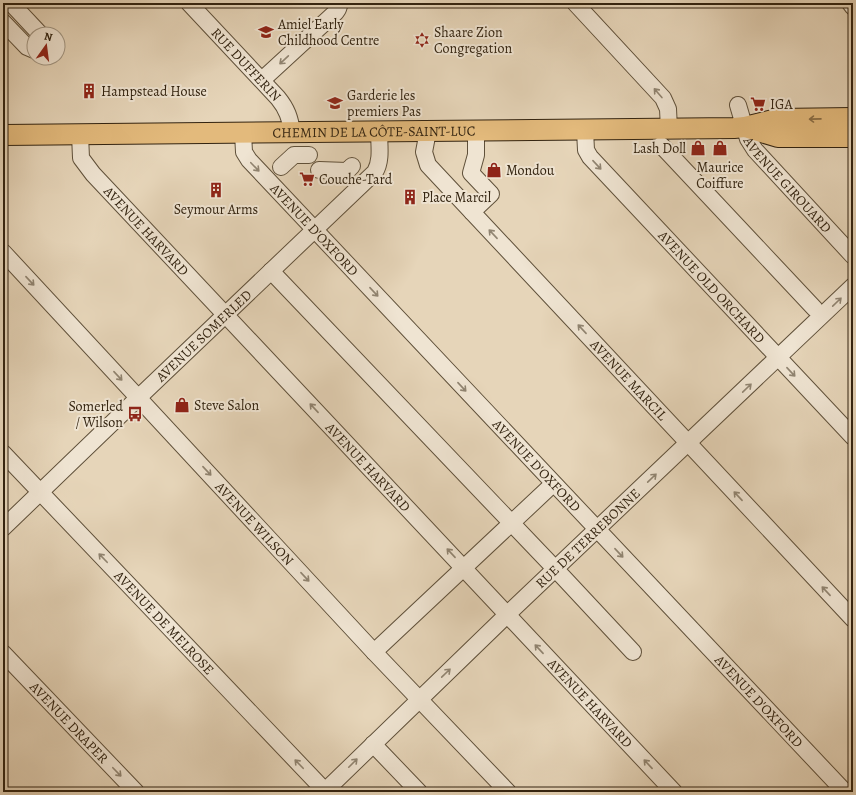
<svg xmlns="http://www.w3.org/2000/svg" width="856" height="795" viewBox="0 0 856 795" font-family="Alegreya,serif">
<rect width="100%" height="100%" fill="#e6d5b9"/>
<filter id="stains"><feTurbulence type="fractalNoise" baseFrequency=".005" numOctaves="4"/><feColorMatrix values="0 0 0 0 .2 0 0 0 0 .09 0 0 0 0 .02 0 0 0 .5 -.17"/></filter>
<radialGradient id="worn" r=".72"><stop offset=".6" stop-color="#630" stop-opacity="0"/><stop offset="1" stop-color="#630" stop-opacity=".3"/></radialGradient>
<g fill="none" stroke-linecap="round" stroke-linejoin="round">
<!-- minor casing -->
<g stroke="#5f503a" stroke-width="18">
<g id="minor">
<path d="M 11,3 L 40,34"/>
<path id="s1" d="M 189,3 L 278,98 C 287,109 290,118 292,132"/>
<path d="M 575,3 L 663,98 L 668,109 L 669,129"/>
<path d="M 850,3 L 853,7"/>
<path d="M 3,22 L 27,47 L 34,50"/>
<path d="M 262,80 L 336,12 L 338,9 L 340,3"/>
<path id="s2" d="M 738,105 L 748,139 L 755,150 L 853,256"/>
<path id="s3" d="M 585,130 L 586,150 L 590,157 L 853,437"/>
<path id="s4" d="M 428,131 L 424,152 L 428,165 L 853,619"/>
<path id="s5" d="M 243,133 L 244,152 L 249,160 L 845,792"/>
<path id="s6" d="M 80,134 L 81,158 L 93,174 L 674,792"/>
<path d="M 661,145 L 815,309"/>
<path d="M 281,167 L 294,155 L 309,155"/>
<path d="M 319,170 L 347,171 L 352,166"/>
<path d="M 472,212 L 491,194 L 471,173 L 476,155 L 476,131"/>
<path id="s7" d="M 3,252 L 374,652 L 508,792"/>
<path d="M 271,271 L 563,577 L 633,652"/>
<path id="s8" d="M 3,453 L 326,792"/>
<path id="s9" d="M 3,528 L 138,398 L 375,172 C 382,160 379,145 379,131"/>
<path d="M 374,652 L 553,484"/>
<path id="s10" d="M 3,653 L 136,792"/>
<path d="M 373,744 L 419,792"/>
<path id="s11" d="M 324,792 L 514,608 L 853,286"/>
</g>
</g>
<!-- major casing -->
<g stroke="#322310" stroke-width="22">
<g id="major">
<path d="M 745,127 L 778,137 L 853,137"/>
<path id="s12" d="M 3,135 L 734,128 L 745,127 L 777,119 L 853,118"/>
</g>
</g>
<!-- minor -->
<use href="#minor" stroke="#efe4d2" stroke-width="16"/>
<!-- major -->
<use href="#major" stroke="#e3ba7c" stroke-width="20"/>
</g>
<!-- one-way arrows -->
<defs><path id="oneway-shaft" d="M-6 0H5M1.5-3L5.5 0L1.5 3" fill="none" stroke-width="1.6" stroke-linecap="round" stroke-linejoin="round"/></defs>
<g stroke="#908471">
<use href="#oneway-shaft" transform="translate(284 60) rotate(137)"/>
<use href="#oneway-shaft" transform="translate(658 93) rotate(-131)"/>
<use href="#oneway-shaft" transform="translate(597 165) rotate(47)"/>
<use href="#oneway-shaft" transform="translate(255 167) rotate(46)"/>
<use href="#oneway-shaft" transform="translate(493 234) rotate(-133)"/>
<use href="#oneway-shaft" transform="translate(30 281) rotate(47)"/>
<use href="#oneway-shaft" transform="translate(374 292) rotate(47)"/>
<use href="#oneway-shaft" transform="translate(837 302) rotate(-44)"/>
<use href="#oneway-shaft" transform="translate(582 329) rotate(-133)"/>
<use href="#oneway-shaft" transform="translate(791 372) rotate(47)"/>
<use href="#oneway-shaft" transform="translate(118 376) rotate(47)"/>
<use href="#oneway-shaft" transform="translate(462 387) rotate(47)"/>
<use href="#oneway-shaft" transform="translate(747 388) rotate(-44)"/>
<use href="#oneway-shaft" transform="translate(314 408) rotate(-133)"/>
<use href="#oneway-shaft" transform="translate(207 471) rotate(47)"/>
<use href="#oneway-shaft" transform="translate(652 478) rotate(-44)"/>
<use href="#oneway-shaft" transform="translate(738 496) rotate(-133)"/>
<use href="#oneway-shaft" transform="translate(451 553) rotate(-133)"/>
<use href="#oneway-shaft" transform="translate(619 553) rotate(47)"/>
<use href="#oneway-shaft" transform="translate(103 558) rotate(-134)"/>
<use href="#oneway-shaft" transform="translate(305 577) rotate(47)"/>
<use href="#oneway-shaft" transform="translate(826 591) rotate(-133)"/>
<use href="#oneway-shaft" transform="translate(539 649) rotate(-133)"/>
<use href="#oneway-shaft" transform="translate(446 673) rotate(-44)"/>
<use href="#oneway-shaft" transform="translate(353 763) rotate(-45)"/>
<use href="#oneway-shaft" transform="translate(299 764) rotate(-134)"/>
<use href="#oneway-shaft" transform="translate(648 764) rotate(-133)"/>
<use href="#oneway-shaft" transform="translate(117 772) rotate(46)"/>
</g>
<use stroke="#8a6e46" href="#oneway-shaft" transform="translate(815 119) rotate(179)"/>
<!-- icons -->
<defs>
<g id="school-bare" transform="scale(1.2)"><path d="M0-5L7-2L0 1L-7-2ZM-4 1L0 2.5L4 1V4Q0 6-4 4Z" fill="#8f2418" stroke="#efe4d2" stroke-width="2.5" paint-order="stroke"/></g>
<g id="synagogue-bare" transform="scale(1.2)"><path d="M0-6.5L5.6 3.2H-5.6ZM0 6.5L5.6-3.2H-5.6Z" fill="#8f2418" stroke="#efe4d2" stroke-width="2.5" paint-order="stroke"/></g>
<g id="building-bare" transform="scale(1.2)"><path d="M-4-6H4V6H1V3H-1V6H-4ZM-2.5-4.3h1.7v1.8h-1.7ZM.8-4.3h1.7v1.8H.8ZM-2.5-1h1.7V.8h-1.7ZM.8-1h1.7V.8H.8Z" fill="#8f2418" stroke="#efe4d2" stroke-width="2.5" paint-order="stroke"/></g>
<g id="supermarket-bare" transform="scale(1.2)"><path d="M-6-5.5h2.5l.6 2H6L4.5 2H-2.5L-4.4-4H-6ZM-1.5 3.2a1.3 1.3 0 1 0 .1 0ZM3 3.2a1.3 1.3 0 1 0 .1 0Z" fill="#8f2418" stroke="#efe4d2" stroke-width="2.5" paint-order="stroke"/></g>
<g id="shop-bare" transform="scale(1.2)"><path d="M-5-2.5h2.3a2.7 3.5 0 0 1 5.4 0H5L5.5 6h-11ZM-1.5-2.5h3a1.5 2.3 0 0 0-3 0Z" fill="#8f2418" stroke="#efe4d2" stroke-width="2.5" paint-order="stroke"/></g>
<g id="bus-bare" transform="scale(1.2)"><path d="M-5-6H5V4H4V6H2V4H-2V6H-4V4H-5ZM-3.5-4V0h7V-4ZM-3.5 1.2v1.5H-2V1.2ZM2 1.2v1.5H3.5V1.2Z" fill="#8f2418" stroke="#efe4d2" stroke-width="2.5" paint-order="stroke"/></g>
</defs>
<g fill-rule="evenodd">
<use href="#school-bare" x="266" y="32"/>
<use href="#synagogue-bare" x="422" y="40"/>
<use href="#building-bare" x="89" y="91"/>
<use href="#school-bare" x="335" y="103"/>
<use href="#supermarket-bare" x="758" y="104"/>
<use href="#shop-bare" x="698" y="148"/>
<use href="#shop-bare" x="720" y="148"/>
<use href="#shop-bare" x="494" y="170"/>
<use href="#supermarket-bare" x="307" y="179"/>
<use href="#building-bare" x="216" y="190"/>
<use href="#building-bare" x="410" y="197"/>
<use href="#shop-bare" x="182" y="405"/>
<use href="#bus-bare" x="135" y="414"/>
</g>
<g text-anchor="middle" dominant-baseline="central" stroke-width="4" stroke-linejoin="round" paint-order="stroke">
<!-- poi labels -->
<g font-size="14" fill="#322310" stroke="#efe4d2" text-anchor="start">
<text x="278" y="24">Amiel Early<tspan x="278" dy="16">Childhood Centre</tspan></text>
<text x="434" y="32">Shaare Zion<tspan x="434" dy="16">Congregation</tspan></text>
<text x="101" y="91">Hampstead House</text>
<text x="347" y="95">Garderie les<tspan x="347" dy="16">premiers Pas</tspan></text>
<text x="770" y="104">IGA</text>
<text x="686" y="148" text-anchor="end">Lash Doll</text>
<text x="720" y="167" text-anchor="middle">Maurice<tspan x="720" dy="16">Coiffure</tspan></text>
<text x="506" y="170">Mondou</text>
<text x="319" y="179">Couche-Tard</text>
<text x="422" y="197">Place Marcil</text>
<text x="216" y="209" text-anchor="middle">Seymour Arms</text>
<text x="194" y="405">Steve Salon</text>
<text x="123" y="406" text-anchor="end">Somerled<tspan x="123" dy="16">/ Wilson</tspan></text>
</g>
<!-- street labels -->
<g font-size="14" fill="#322310" stroke="#efe4d2">
<text stroke="none"><textPath href="#s1" startOffset="84">RUE DUFFERIN</textPath></text>
<text stroke="none"><textPath href="#s12" startOffset="371">CHEMIN DE LA CÔTE-SAINT-LUC</textPath></text>
<text stroke="none"><textPath href="#s2" startOffset="96">AVENUE GIROUARD</textPath></text>
<text stroke="none"><textPath href="#s5" startOffset="124">AVENUE D'OXFORD</textPath></text>
<text stroke="none"><textPath href="#s6" startOffset="122">AVENUE HARVARD</textPath></text>
<text stroke="none"><textPath href="#s3" startOffset="206">AVENUE OLD ORCHARD</textPath></text>
<text stroke="none"><textPath href="#s9" startOffset="278">AVENUE SOMERLED</textPath></text>
<text stroke="none"><textPath href="#s4" startOffset="329">AVENUE MARCIL</textPath></text>
<text stroke="none"><textPath href="#s5" startOffset="448">AVENUE D'OXFORD</textPath></text>
<text stroke="none"><textPath href="#s6" startOffset="446">AVENUE HARVARD</textPath></text>
<text stroke="none"><textPath href="#s7" startOffset="370">AVENUE WILSON</textPath></text>
<text stroke="none"><textPath href="#s11" startOffset="366">RUE DE TERREBONNE</textPath></text>
<text stroke="none"><textPath href="#s8" startOffset="234">AVENUE DE MELROSE</textPath></text>
<text stroke="none"><textPath href="#s5" startOffset="772">AVENUE D'OXFORD</textPath></text>
<text stroke="none"><textPath href="#s6" startOffset="770">AVENUE HARVARD</textPath></text>
<text stroke="none"><textPath href="#s10" startOffset="96">AVENUE DRAPER</textPath></text>
</g>
</g>
<!-- margin -->
<rect width="856" height="795" fill="none" stroke="#e6d5b9" stroke-width="16"/>
<rect x="4" y="4" width="848" height="787" fill="none" stroke="#322310" stroke-width="2"/>
<rect x="8" y="8" width="840" height="779" fill="none" stroke="#322310"/>
<!-- north arrow -->
<g transform="translate(46 46) rotate(14)"><circle r="19" fill="#efe4d2" stroke="#a39784"/>
<path d="M0-3L7 15L0 10L-7 15Z" fill="#8f2418"/>
<text y="-6" font-size="11" font-weight="bold" text-anchor="middle" fill="#322310">N</text>
</g>
<rect width="100%" height="100%" filter="url(#stains)"/>
<rect width="100%" height="100%" fill="url(#worn)"/>
</svg>
